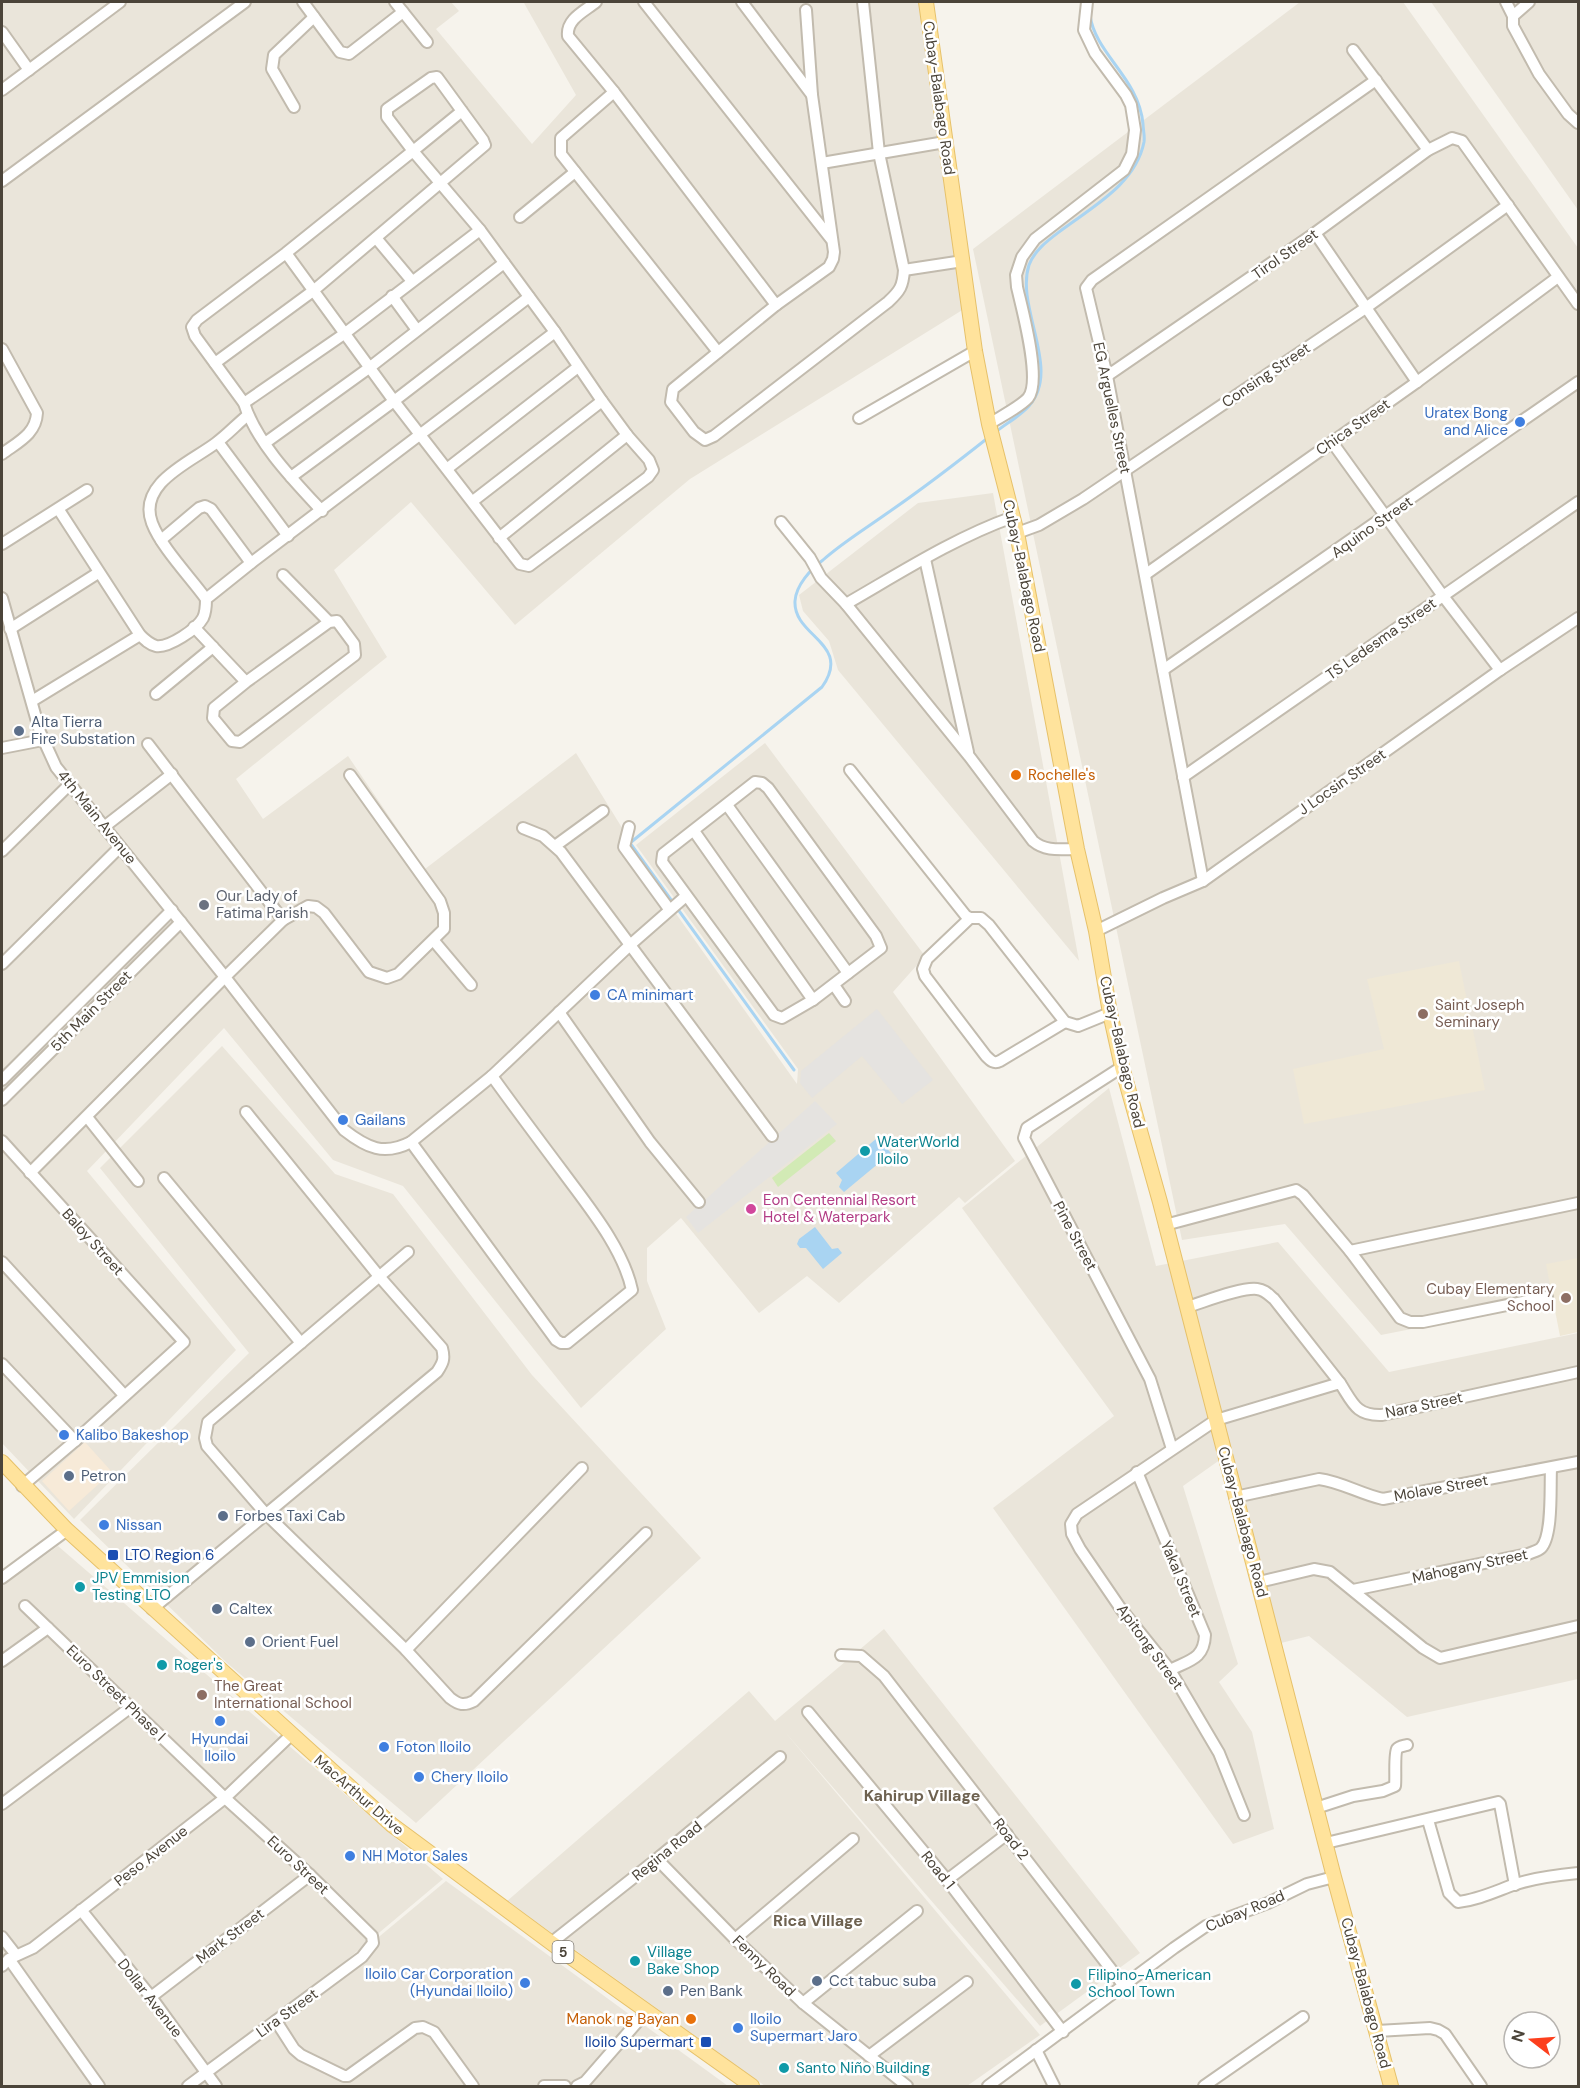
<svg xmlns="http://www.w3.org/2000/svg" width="1580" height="2088" viewBox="0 0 1580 2088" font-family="'DM Sans',sans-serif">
<rect width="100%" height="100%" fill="#f6f3ec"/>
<!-- residential -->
<g fill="#eae5da">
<path d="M 2,2 L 451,2 L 459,11 L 436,29 L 532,144 L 576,95 L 524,3 L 527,2 L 920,2 L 964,309 L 690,479 L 515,625 L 411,502 L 334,570 L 387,657 L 236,779 L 263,819 L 348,756 L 425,869 L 576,753 L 667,901 L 797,1084 L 798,1069 L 636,845 L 765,743 L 925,956 L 893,992 L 1015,1161 L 965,1203 L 959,1197 L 839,1303 L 807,1276 L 759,1313 L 681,1218 L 647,1248 L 647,1281 L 666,1329 L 581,1408 L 403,1186 L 333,1160 L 224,1028 L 87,1171 L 236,1350 L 74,1519 L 2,1443 Z"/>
<path d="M 1300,2 L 1403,2 L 1578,248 L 1578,1299 L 1482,1315 L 1381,1335 L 1285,1224 L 1182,1240 L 973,249 Z"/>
<path d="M 1431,2 L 1578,2 L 1578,210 Z"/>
<path d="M 993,493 L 1079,961 L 838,670 L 829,641 L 803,611 L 799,595 L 918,503 Z"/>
<path d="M 222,1046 L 335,1174 L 393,1194 L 532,1375 L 701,1558 L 416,1823 L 227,1663 L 80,1520 L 249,1353 L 100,1168 Z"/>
<path d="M 1109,1088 L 1156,1266 L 1278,1242 L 1389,1372 L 1578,1333 L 1578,1679 L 1407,1717 L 1309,1636 L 1281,1643 L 1231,1452 L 1183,1486 L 1238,1664 L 1219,1682 L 1252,1732 L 1274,1829 L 1233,1844 L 993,1508 L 1114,1416 L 962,1208 Z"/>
<path d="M 58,1546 L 443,1879 L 210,2075 L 218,2086 L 2,2086 L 2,1586 Z"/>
<path d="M 884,1629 L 1140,1953 L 1040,2026 L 785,1732 L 1040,2035 L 967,2086 L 765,2086 L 507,1901 L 749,1691 L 775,1721 Z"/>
<path d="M 446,1881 L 728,2086 L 221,2086 L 213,2075 Z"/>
</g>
<!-- commercial -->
<path fill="#f7ead8" d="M 85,1442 L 112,1472 L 69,1511 L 42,1481 Z"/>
<!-- education -->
<g fill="#efe8d6">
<path d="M 1459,961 L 1485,1090 L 1304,1124 L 1293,1069 L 1384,1049 L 1367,979 Z"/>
<path d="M 1578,1258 L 1578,1332 L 1560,1336 L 1546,1264 Z"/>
</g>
<!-- green -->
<path fill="#d2eab5" d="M 829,1133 L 836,1141 L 778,1187 L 772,1178 Z"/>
<!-- parking -->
<g fill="#e5e3e0">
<path d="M 877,1009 L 933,1080 L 902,1104 L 862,1056 L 812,1098 L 800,1083 L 801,1071 Z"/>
<path d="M 815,1101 L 837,1124 L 698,1233 L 686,1217 Z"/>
</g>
<!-- water -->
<g fill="#a9d4f2">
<path d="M 877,1138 L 891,1153 L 844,1192 L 839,1187 L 842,1180 L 836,1173 Z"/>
<path d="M 815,1227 L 832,1249 L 838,1248 L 842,1253 L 823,1269 L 806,1248 L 800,1248 L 797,1244 L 799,1239 Z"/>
</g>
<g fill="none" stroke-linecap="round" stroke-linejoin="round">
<!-- stream -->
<g stroke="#a9d4f2" stroke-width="3">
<path d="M 997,431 C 1007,423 1020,416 1029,406 C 1062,369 1015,308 1029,265 C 1035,249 1050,239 1063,229 C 1094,206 1136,183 1144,142 C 1145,136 1143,129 1143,124 C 1139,78 1095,54 1090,15"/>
<path d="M 794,1070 L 630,843 L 822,687 C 853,643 793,637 795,601 C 796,585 811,569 823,560 C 842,543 865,529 886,514 C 921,490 955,464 989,437"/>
</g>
<!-- minor casing -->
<g stroke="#c2bbae" stroke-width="14">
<g id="minor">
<path d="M 303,2 L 340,52 L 349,54 L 403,12 L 395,2"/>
<path d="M 596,2 C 585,11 566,19 568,36 L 614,92 L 776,305"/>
<path d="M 644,2 L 831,239"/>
<path d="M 742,2 L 812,95"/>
<path d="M 1506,2 L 1513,16 L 1513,26 L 1539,74 L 1568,114 L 1578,123"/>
<path d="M 806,10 L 812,95 L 834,252 L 833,259 L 829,267 L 776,305 L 673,389 L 671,402 L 694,432 L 705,440 L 714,436 L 888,302 C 900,291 903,286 904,270 L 879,153 L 863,2"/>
<path d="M 403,12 L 427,42"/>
<path d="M 1513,16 L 1529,2"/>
<path d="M 2,32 L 29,70"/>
<path d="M 1353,50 L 1428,150"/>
<path d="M 2,90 L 120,2"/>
<path d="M 614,92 L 561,138 L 561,154 L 718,352"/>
<path d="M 294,107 L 272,69 L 274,55 L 314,17"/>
<path d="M 822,163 L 945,142"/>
<path d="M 2,181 L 245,2"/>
<path d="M 520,217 L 575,172"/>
<path d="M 1315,233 L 1417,382"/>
<path d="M 376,238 L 412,281"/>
<path d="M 286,253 L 394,401 L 520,564 L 529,566 L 533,563 L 648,477 L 653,470 L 649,460 L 627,435 L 602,401 L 555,332 L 480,230 L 413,151 L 286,253 L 197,320 L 192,327 L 195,336 L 244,403 C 256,442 294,481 322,511"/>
<path d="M 904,270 L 963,261"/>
<path d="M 392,296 L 417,330"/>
<path d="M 2,349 L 37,413 C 36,434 18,442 2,454"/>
<path d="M 215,363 L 313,291 L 485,145 L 483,140 L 440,81 L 437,77 L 431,78 L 387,109 L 387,117 L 413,151 L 462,111"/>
<path d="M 1107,376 L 1315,233 L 1428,150 L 1452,138 L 1462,141 L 1578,304"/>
<path d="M 244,403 L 344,334 L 480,230"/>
<path d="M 859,418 L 975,351"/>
<path d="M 989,424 C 1000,417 1020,407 1028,398 C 1042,381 1022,309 1017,287 L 1016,275 L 1022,257 L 1035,239 L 1124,170 L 1132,154 L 1135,130 L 1131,105 L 1126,95 L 1095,53 L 1084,30 L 1087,2"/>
<path d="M 218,442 L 288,536"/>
<path d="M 1332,442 L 1443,596 L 1500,670"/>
<path d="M 265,443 L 369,368 L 504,263"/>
<path d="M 448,468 L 578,367"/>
<path d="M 291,477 L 394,401 L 529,297"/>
<path d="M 473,501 L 602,401"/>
<path d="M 59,510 L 140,635 C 145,640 149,644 156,646 C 169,648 197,629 203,618 C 206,612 206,606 206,599 L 251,563 L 555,332"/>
<path d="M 1013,517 C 954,538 900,573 846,604 L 969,756 L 1033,841 C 1046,852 1061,849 1077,849"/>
<path d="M 781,522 L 810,558 L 821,578 L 846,604"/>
<path d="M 1017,533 L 1039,525 L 1083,499 L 1367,307 L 1508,205"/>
<path d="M 499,538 L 627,435"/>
<path d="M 161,540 L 199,508 L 205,506 L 211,509 L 251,563"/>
<path d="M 2,544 L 87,490"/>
<path d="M 925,559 L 968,752"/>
<path d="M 1146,574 L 1417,382 L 1558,277"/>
<path d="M 283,575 L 329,622"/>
<path d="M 2,598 L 40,732 L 56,767 L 225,977 L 30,1173"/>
<path d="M 206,599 C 191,578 161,547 152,523 C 137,483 191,462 216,443 C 227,435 237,424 248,415"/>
<path d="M 194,627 L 246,682 L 214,708 L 213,718 L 232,741 L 240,742 L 355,655 L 354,644 L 337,621 L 329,622 L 246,682"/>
<path d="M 10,629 L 98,573"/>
<path d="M 1163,670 L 1578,382"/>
<path d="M 156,694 L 213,647"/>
<path d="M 32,701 L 140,635"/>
<path d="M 148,744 L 283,920"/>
<path d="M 2,748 L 43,740"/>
<path d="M 850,770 L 966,916 L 970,918 L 981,918 L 989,925 L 1065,1022 L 1078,1026 L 1110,1013"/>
<path d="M 350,775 L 440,901 L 444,913 L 444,929 L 398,974 L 387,978 L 369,972 L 324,913 L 316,907 L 308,906 L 283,920 L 225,977 L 344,1130 C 367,1148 384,1156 411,1142"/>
<path d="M 1183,777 L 1578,502"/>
<path d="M 755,782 L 762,783 L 768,788 L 876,936 L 881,948 L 813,1000 L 782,1018 L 774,1015 L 662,862 L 663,854 Z"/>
<path d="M 727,805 L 848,973"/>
<path d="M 104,827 L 172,774"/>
<path d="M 629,827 L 624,847 L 669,909"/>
<path d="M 523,828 L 543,836 L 561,852 L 772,1136"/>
<path d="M 694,831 L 813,1000"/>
<path d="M 555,846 L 603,811"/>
<path d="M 2,851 L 70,784"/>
<path d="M 1203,881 L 1107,376 L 1086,288 L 1092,280 L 1376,80"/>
<path d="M 970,918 L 927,959 L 923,969 L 925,976 L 986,1056 C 991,1061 994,1064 1000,1061 L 1065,1022"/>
<path d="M 1096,931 L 1163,898 L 1203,881 L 1500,670 L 1578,618"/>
<path d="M 434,941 L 471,985"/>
<path d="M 2,964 L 120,847"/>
<path d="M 834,985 L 845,1001"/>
<path d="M 559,1012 L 650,1142 L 699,1202"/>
<path d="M 1122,1067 L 1027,1128 L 1024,1138 L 1150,1379 L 1172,1449"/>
<path d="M 492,1076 C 515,1108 539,1140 563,1172 C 588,1206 623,1248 632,1290 L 567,1343 L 561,1343 L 556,1340 L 411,1142 Z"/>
<path d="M 492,1076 L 630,945 L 686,896"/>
<path d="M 2,1080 L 172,910"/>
<path d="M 2,1100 L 181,922"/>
<path d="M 87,1117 L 138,1181"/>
<path d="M 2,1141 L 184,1342 L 75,1441 L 22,1486"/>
<path d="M 164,1178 L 301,1343"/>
<path d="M 1165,1225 L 1296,1190 L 1303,1195 L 1350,1251 L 1400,1318 L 1410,1322 L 1423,1322 L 1547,1297"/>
<path d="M 1350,1251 L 1578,1203"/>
<path d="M 408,1252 L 208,1422 L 205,1438 L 207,1446 L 265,1513 L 406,1650 L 450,1698 C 459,1705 464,1706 474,1701 L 646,1533"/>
<path d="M 2,1262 L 124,1395"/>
<path d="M 1187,1307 C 1204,1302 1241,1287 1257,1289 C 1265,1290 1268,1294 1274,1299 L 1340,1383"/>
<path d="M 2,1364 L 75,1441"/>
<path d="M 1137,1472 L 1205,1635 C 1204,1659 1190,1660 1170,1670"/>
<path d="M 1235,1497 L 1319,1479 C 1342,1482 1360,1494 1383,1499 L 1578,1462"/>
<path d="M 2,1578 L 67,1530"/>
<path d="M 1259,1582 L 1314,1569 L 1330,1572 L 1423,1648 L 1440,1658 L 1578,1626"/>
<path d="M 1353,1590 L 1528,1554 C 1532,1552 1538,1551 1541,1548 C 1553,1536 1550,1486 1551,1469"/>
<path d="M 25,1606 L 48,1628"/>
<path d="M 152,1609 L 437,1372 C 443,1363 445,1359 442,1348 L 378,1275 L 246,1112"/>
<path d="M 406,1650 L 582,1468"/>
<path d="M 841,1655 L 861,1656 L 884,1676 L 1124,1986"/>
<path d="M 2,1661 L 48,1628 L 225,1798 L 310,1875 L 372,1936 L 373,1943 L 362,1957 L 188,2086"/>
<path d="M 808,1712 L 947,1880 L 1063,2032"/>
<path d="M 2,1804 L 131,1707"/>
<path d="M 1316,1808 L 1353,1796 L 1383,1791 L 1395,1786 C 1396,1778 1394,1754 1397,1749 C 1399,1746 1403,1746 1407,1745"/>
<path d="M 1244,1815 L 1219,1753 L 1170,1670 L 1121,1609 L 1080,1549 L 1072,1534 L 1071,1524 L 1077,1514 L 1216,1420 L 1340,1383 C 1353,1403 1356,1416 1382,1415 L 1578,1372"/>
<path d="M 1428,1820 L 1449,1893 L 1458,1902 C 1477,1900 1494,1892 1513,1885 C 1533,1878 1557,1875 1578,1873"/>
<path d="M 1326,1843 L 1498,1802 L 1500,1804 L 1515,1885"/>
<path d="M 657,1859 L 735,1939 L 803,2003 L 907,2086"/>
<path d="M 947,1880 L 1007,1834"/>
<path d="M 81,1910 L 151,1997 L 216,2086"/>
<path d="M 2,1937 L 16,1955"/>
<path d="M 735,1939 L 853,1839"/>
<path d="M 551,1943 L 657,1859 L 780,1757"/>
<path d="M 9,1959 L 99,2086"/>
<path d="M 2,1966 L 9,1959 L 33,1948 L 225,1798 L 291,1735"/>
<path d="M 151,1997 L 310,1875"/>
<path d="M 803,2003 L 917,1911"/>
<path d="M 276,2021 L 294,2049 L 301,2055 L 344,2076 L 348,2076 L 415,2028 L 423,2027 L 434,2032 L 473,2086"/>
<path d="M 1377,2031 L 1430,2028 L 1438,2030 L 1445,2034 L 1481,2086"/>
<path d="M 1036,2050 L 1054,2086"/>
<path d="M 869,2056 L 967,1982"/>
<path d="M 544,2086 L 565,2086"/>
<path d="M 577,2086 L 585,2082 L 646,2012"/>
<path d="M 988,2086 L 1174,1948 L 1206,1926 L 1268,1903 L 1307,1884 L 1334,1877"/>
<path d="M 1204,2086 L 1303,2017"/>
</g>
</g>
<!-- major casing -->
<g stroke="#e6c16a" stroke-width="16">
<g id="major">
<path d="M 926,2 L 975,351 L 989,424 L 1017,533 L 1077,849 L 1096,931 L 1110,1013 L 1122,1067 L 1160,1202 L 1334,1877 L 1391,2086"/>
<path d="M 2,1462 L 67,1530 L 392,1825 L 565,1953 L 752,2086"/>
</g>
</g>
<!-- minor -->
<use href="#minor" stroke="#fff" stroke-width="10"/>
<!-- major -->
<use href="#major" stroke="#ffe39c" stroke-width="14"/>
</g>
<!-- markers -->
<g fill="#3f7fe0" stroke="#fff" stroke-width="2">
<circle cx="1520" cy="422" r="6"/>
<circle cx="595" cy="995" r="6"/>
<circle cx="343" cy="1120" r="6"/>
<circle cx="64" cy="1435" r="6"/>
<circle cx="104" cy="1525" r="6"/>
<circle cx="220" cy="1721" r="6"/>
<circle cx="384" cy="1747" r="6"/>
<circle cx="419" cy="1777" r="6"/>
<circle cx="350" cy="1856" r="6"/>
<circle cx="525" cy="1983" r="6"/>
<circle cx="738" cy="2028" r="6"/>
</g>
<g fill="#5c6f8a" stroke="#fff" stroke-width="2">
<circle cx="19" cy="731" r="6"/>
<circle cx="69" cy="1476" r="6"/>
<circle cx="223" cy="1516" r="6"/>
<circle cx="217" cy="1609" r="6"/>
<circle cx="250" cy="1642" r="6"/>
<circle cx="817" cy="1981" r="6"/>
<circle cx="668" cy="1991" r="6"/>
</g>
<g fill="#e8710a" stroke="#fff" stroke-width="2">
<circle cx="1016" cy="775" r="6"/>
<circle cx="691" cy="2019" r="6"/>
</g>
<circle fill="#6b7280" stroke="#fff" stroke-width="2" cx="204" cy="905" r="6"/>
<g fill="#8d6e63" stroke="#fff" stroke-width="2">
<circle cx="1423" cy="1014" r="6"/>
<circle cx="1566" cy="1298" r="6"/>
<circle cx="202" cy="1695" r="6"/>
</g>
<g fill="#0f9aa8" stroke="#fff" stroke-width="2">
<circle cx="865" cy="1151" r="6"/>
<circle cx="80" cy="1587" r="6"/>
<circle cx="162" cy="1665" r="6"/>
<circle cx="635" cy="1961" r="6"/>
<circle cx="1076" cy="1984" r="6"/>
<circle cx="784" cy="2068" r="6"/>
</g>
<circle fill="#d1479c" stroke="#fff" stroke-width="2" cx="751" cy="1209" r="6"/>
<g fill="#1a4fb4" stroke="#fff" stroke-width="2">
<rect x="107" y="1549" width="12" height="12" rx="3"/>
<rect x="700" y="2036" width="12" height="12" rx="3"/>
</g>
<g text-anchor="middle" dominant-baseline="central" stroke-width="5" stroke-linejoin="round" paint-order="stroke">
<!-- shield labels -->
<rect fill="#fff" stroke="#817c74" stroke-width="1.5" x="552.5" y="1941" width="21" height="22" rx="4.5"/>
<g font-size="14" font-weight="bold" fill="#4b4439">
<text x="563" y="1952">5</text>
</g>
<!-- street labels -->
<g font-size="15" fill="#4b4439" stroke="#fff">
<text transform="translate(939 98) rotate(82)">Cubay-Balabago Road</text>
<text transform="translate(1285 254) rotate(-35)">Tirol Street</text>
<text transform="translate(1266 375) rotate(-34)">Consing Street</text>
<text transform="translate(1112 408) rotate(78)">EG Arguelles Street</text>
<text transform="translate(1353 427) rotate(-35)">Chica Street</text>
<text transform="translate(1372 527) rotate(-35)">Aquino Street</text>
<text transform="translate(1024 576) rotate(78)">Cubay-Balabago Road</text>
<text transform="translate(1381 639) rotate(-35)">TS Ledesma Street</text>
<text transform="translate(1342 782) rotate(-35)">J Locsin Street</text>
<text transform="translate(97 817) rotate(51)">4th Main Avenue</text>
<text transform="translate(91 1011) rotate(-45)">5th Main Street</text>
<text transform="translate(1122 1052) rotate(77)">Cubay-Balabago Road</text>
<text transform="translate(1075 1236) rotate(62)">Pine Street</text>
<text transform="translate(93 1242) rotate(48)">Baloy Street</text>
<text transform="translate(1424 1405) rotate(-12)">Nara Street</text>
<text transform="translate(1441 1488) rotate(-10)">Molave Street</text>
<text transform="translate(1243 1522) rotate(75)">Cubay-Balabago Road</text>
<text transform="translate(1470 1566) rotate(-12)">Mahogany Street</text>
<text transform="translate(1181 1579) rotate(67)">Yakal Street</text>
<text transform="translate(1150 1647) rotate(54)">Apitong Street</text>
<text transform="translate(116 1693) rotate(44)">Euro Street Phase I</text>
<text transform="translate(359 1795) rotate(41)">MacArthur Drive</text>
<text transform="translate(1011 1839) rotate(52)">Road 2</text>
<text transform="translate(667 1851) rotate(-39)">Regina Road</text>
<text transform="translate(151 1856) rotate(-38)">Peso Avenue</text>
<text transform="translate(298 1865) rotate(43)">Euro Street</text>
<text transform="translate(938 1870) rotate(51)">Road 1</text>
<text transform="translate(1245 1911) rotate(-23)">Cubay Road</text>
<text transform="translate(230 1936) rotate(-37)">Mark Street</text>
<text transform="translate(764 1966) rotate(44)">Fenny Road</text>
<text transform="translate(1366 1993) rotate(75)">Cubay-Balabago Road</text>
<text transform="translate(150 1998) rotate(52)">Dollar Avenue</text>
<text transform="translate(287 2013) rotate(-36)">Lira Street</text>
</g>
<!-- shop labels -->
<g font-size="15" fill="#366cbe" stroke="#fff" text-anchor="start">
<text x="1508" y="413" text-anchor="end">Uratex Bong<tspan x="1508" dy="17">and Alice</tspan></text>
<text x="607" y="995">CA minimart</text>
<text x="355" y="1120">Gailans</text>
<text x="76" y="1435">Kalibo Bakeshop</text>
<text x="116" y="1525">Nissan</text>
<text x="220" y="1739" text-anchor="middle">Hyundai<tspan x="220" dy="17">Iloilo</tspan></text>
<text x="396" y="1747">Foton Iloilo</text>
<text x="431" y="1777">Chery Iloilo</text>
<text x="362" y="1856">NH Motor Sales</text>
<text x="513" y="1974" text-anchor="end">Iloilo Car Corporation<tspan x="513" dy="17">(Hyundai Iloilo)</tspan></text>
<text x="750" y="2019">Iloilo<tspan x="750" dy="17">Supermart Jaro</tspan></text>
</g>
<!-- service labels -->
<g font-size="15" fill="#4e5e75" stroke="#fff" text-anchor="start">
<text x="31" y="722">Alta Tierra<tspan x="31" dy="17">Fire Substation</tspan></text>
<text x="81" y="1476">Petron</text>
<text x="235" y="1516">Forbes Taxi Cab</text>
<text x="229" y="1609">Caltex</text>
<text x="262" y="1642">Orient Fuel</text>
<text x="829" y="1981">Cct tabuc suba</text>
<text x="680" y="1991">Pen Bank</text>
</g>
<!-- food labels -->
<g font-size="15" fill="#c56008" stroke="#fff" text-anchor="start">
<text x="1028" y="775">Rochelle's</text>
<text x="679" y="2019" text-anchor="end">Manok ng Bayan</text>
</g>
<!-- worship labels -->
<g font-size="15" fill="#5b616d" stroke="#fff" text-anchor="start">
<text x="216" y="896">Our Lady of<tspan x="216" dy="17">Fatima Parish</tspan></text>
</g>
<!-- education labels -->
<g font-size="15" fill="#785e54" stroke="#fff" text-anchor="start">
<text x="1435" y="1005">Saint Joseph<tspan x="1435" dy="17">Seminary</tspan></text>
<text x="1554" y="1289" text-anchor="end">Cubay Elementary<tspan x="1554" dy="17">School</tspan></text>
<text x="214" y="1686">The Great<tspan x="214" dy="17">International School</tspan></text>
</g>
<!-- culture labels -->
<g font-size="15" fill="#0d838f" stroke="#fff" text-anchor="start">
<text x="877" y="1142">WaterWorld<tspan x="877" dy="17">Iloilo</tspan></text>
<text x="92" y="1578">JPV Emmision<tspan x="92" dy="17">Testing LTO</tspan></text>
<text x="174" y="1665">Roger's</text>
<text x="647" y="1952">Village<tspan x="647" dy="17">Bake Shop</tspan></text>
<text x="1088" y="1975">Filipino-American<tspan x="1088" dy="17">School Town</tspan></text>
<text x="796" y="2068">Santo Niño Building</text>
</g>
<!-- hotel labels -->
<g font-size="15" fill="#b23c85" stroke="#fff" text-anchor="start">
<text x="763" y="1200">Eon Centennial Resort<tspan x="763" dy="17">Hotel &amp; Waterpark</tspan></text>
</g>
<!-- transit labels -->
<g font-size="15" fill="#164399" stroke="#fff" text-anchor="start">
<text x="125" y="1555">LTO Region 6</text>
<text x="694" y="2042" text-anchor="end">Iloilo Supermart</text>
</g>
<!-- neighbourhood labels -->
<g font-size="16" font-weight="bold" fill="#6e6250" stroke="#fff">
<text x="922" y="1795">Kahirup Village</text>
<text x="818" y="1920">Rica Village</text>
</g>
</g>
<!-- border -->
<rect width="1580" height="2088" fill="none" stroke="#4b4439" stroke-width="6"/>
<!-- north arrow -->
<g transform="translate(1532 2040) rotate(287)"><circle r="28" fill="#ffffff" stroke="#b7b4b0" stroke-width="1.5"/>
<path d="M0-4.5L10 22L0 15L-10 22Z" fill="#fc3f1d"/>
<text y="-9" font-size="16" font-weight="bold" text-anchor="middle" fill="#4b4439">N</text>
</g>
</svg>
